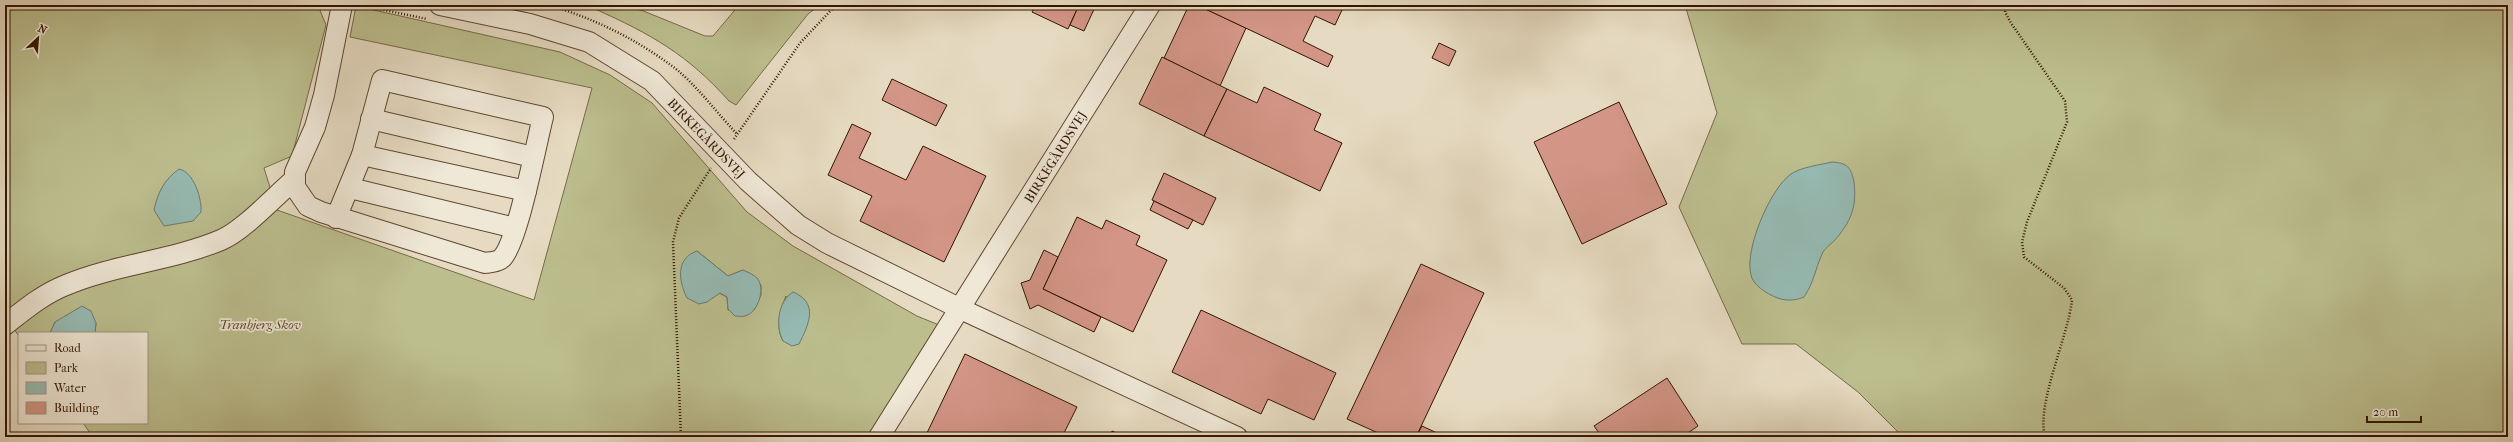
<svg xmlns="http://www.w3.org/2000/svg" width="2513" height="442" viewBox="0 0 2513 442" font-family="'IM FELL French Canon',serif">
<rect width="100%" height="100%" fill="#e6dbc2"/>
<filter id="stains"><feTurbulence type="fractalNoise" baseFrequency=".005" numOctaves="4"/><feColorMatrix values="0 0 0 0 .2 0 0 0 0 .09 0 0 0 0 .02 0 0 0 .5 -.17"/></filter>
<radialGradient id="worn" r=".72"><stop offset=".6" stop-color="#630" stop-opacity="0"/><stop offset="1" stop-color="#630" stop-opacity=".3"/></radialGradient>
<!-- green -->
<g fill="#bcbe8e" stroke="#776a47" fill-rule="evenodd">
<path d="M 17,5 L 307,5 L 319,8 L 326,25 L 292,156 L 264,168 L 277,210 L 534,300 L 592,88 L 350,37 L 356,6 L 560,52 L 610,75 L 652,103 L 747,212 L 793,246 L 917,316 L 939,325 L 883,437 L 93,437 L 83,423 L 147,423 L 147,333 L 95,333 L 96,323 L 55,322 L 50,333 L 19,333 L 19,336 L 5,317 L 5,9 ZM 697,251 L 728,276 L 743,270 L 761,285 L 761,295 L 754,310 L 728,310 L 727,297 L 719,293 L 712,296 ZM 786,296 L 783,341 C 775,326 780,310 786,296 Z"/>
<path d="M 598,5 L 641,10 L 705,36 L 713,36 L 739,5 L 775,5 L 793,9 L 795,5 L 820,5 L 808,14 L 736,105 L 729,101 C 688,55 651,34 595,9 Z"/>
<path d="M 1685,5 L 2508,5 L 2508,437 L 1903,437 L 1858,392 L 1796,344 L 1742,344 L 1679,207 L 1717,113 Z"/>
</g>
<!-- water -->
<g fill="#96bbb4" stroke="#6e796c">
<path d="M 1832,162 C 1847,163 1851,167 1854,182 C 1857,207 1851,222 1834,241 C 1830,245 1824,249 1822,254 C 1815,270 1814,282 1804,297 C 1792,302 1781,301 1769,294 C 1762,290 1753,284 1751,275 C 1744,250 1770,189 1791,174 C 1801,167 1820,165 1832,162 Z"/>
<path d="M 179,169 C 194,172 202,199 201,212 L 193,221 L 164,226 L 154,210 C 158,192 164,180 179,169 Z"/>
<path d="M 697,251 L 728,276 L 743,270 C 748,272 754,275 757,278 C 766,288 758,313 745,316 C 742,317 738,316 735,316 L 728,309 L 727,297 L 720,293 L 707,302 L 699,304 L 687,298 C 678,280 676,258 697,251 Z"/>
<path d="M 793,292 C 819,303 809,324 799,344 L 792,346 L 783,341 C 775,326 778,301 793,292 Z"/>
<path d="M 82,306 L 91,311 L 96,323 L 95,333 L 50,333 L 55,322 Z"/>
</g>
<!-- building -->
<g fill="#d39586" stroke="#321500">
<path d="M 1036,5 L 1079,5 L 1068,29 L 1032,12 Z"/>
<path d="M 1079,5 L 1096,5 L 1084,31 L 1070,25 Z"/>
<path d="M 1189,5 L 1197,5 L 1246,28 L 1220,86 L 1164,58 Z"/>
<path d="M 1197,5 L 1332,5 L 1342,10 L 1335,25 L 1315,16 L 1303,41 L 1333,56 L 1328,67 Z"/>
<path d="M 1439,43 L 1456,51 L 1449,66 L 1432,58 Z"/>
<path d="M 1162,57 L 1227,89 L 1204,136 L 1139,104 Z"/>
<path d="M 892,79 L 947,105 L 936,126 L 882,100 Z"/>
<path d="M 1264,87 L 1321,114 L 1314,130 L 1342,143 L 1320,191 L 1204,136 L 1227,89 L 1257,103 Z"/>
<path d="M 1619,102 L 1667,204 L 1582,244 L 1534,142 Z"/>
<path d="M 852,124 L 871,133 L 859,158 L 906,180 L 923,146 L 986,176 L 944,262 L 860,221 L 872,196 L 828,175 Z"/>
<path d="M 1164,173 L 1216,198 L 1203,225 L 1152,200 Z"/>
<path d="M 1154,201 L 1193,220 L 1188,229 L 1150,210 Z"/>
<path d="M 1077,217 L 1102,229 L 1106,220 L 1140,236 L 1136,245 L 1167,260 L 1133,332 L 1043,289 Z"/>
<path d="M 1044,250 L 1058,257 L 1043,289 L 1101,317 L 1094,332 L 1038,305 L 1030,309 L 1021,283 L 1030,280 Z"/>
<path d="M 1421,264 L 1484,293 L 1416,437 L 1387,437 L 1347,419 Z"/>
<path d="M 1201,310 L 1336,373 L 1314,420 L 1268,399 L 1261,414 L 1172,372 Z"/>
<path d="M 965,354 L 1077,407 L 1062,437 L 925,437 Z"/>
<path d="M 1667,378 L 1698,426 L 1682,437 L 1602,437 L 1594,426 Z"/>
<path d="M 1422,426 L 1437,433 L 1436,437 L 1416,437 Z"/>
<path d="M 1112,431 L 1125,437 L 1109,437 Z"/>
</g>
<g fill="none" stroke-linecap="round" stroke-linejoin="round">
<!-- minor casing -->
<g stroke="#5f4630" stroke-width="22">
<g id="minor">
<path id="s1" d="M 440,5 L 530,24 L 589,42 L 652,81 L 748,181 L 798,225 L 827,243 L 965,311 L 1237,437"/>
<path d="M 371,119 L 533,157"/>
<path d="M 362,155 L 526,191"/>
<path d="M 350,188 L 515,228"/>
<path d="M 336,218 L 362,155 L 382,80 L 543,117 C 536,144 518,242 502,258 C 498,262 491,262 485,263 L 321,212 L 308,206 L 295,187 L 295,172 L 315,127 L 324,95 L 342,5"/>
<path d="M 5,325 C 24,310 43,294 66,285 C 116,264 171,261 221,240 C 243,231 275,196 294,180"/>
<path id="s2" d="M 879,437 L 1150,5"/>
</g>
</g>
<!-- path -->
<g stroke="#321500" stroke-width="2.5" stroke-dasharray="1 2" stroke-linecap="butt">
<path d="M 360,5 L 427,19"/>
<path d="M 548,5 C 594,18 638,40 676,69 C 698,87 717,113 737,134"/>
<path d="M 2006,5 L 2005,12 L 2011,23 L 2065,101 L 2067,122 L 2027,222 L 2022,242 L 2024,257 L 2064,288 L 2072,300 C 2068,337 2036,404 2045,437"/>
<path d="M 734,139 L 800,43 L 836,5"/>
<path d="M 681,437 L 673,242 L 679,218 L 711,168"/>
</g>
<!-- minor -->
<use href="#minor" stroke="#efe8d7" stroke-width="20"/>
</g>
<g text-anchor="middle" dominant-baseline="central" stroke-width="3.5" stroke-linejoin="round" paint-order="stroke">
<!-- street labels -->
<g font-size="13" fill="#321500" stroke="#efe8d7">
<text stroke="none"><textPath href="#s1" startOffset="307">BIRKEGÅRDSVEJ</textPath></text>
<text stroke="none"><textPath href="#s2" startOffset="331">BIRKEGÅRDSVEJ</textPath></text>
</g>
<!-- park labels -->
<g font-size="13" font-style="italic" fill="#5b482b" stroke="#efe8d7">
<text x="260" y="324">Tranbjerg Skov</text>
</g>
</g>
<!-- margin -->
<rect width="2513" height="442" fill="none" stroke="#e6dbc2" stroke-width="20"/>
<rect x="6" y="6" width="2501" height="430" fill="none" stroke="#321500" stroke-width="2"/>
<rect x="10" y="10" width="2493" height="422" fill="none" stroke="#321500"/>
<!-- legend -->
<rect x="18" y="332" width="130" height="92" fill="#efe8d7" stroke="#a39481"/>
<rect x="26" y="345" width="20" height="6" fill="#efe8d7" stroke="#a39481"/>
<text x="54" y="352" font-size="12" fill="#321500">Road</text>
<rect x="26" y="362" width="20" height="12" fill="#bcbe8e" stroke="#a39481"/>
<text x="54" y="372" font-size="12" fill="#321500">Park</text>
<rect x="26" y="382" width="20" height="12" fill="#96bbb4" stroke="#a39481"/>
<text x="54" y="392" font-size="12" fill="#321500">Water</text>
<rect x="26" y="402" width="20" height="12" fill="#d39586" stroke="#a39481"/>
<text x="54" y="412" font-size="12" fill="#321500">Building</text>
<!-- north arrow -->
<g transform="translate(38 38) rotate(26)" stroke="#efe8d7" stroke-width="3" paint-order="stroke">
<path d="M0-3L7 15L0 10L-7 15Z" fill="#321500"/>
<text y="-6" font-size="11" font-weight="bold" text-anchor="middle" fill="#321500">N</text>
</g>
<!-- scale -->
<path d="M2367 416v6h54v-6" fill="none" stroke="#321500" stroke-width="2"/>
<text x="2373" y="416" font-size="12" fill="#321500" stroke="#efe8d7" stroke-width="3" paint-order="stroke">20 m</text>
<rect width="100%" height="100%" filter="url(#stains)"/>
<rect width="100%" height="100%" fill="url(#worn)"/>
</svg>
